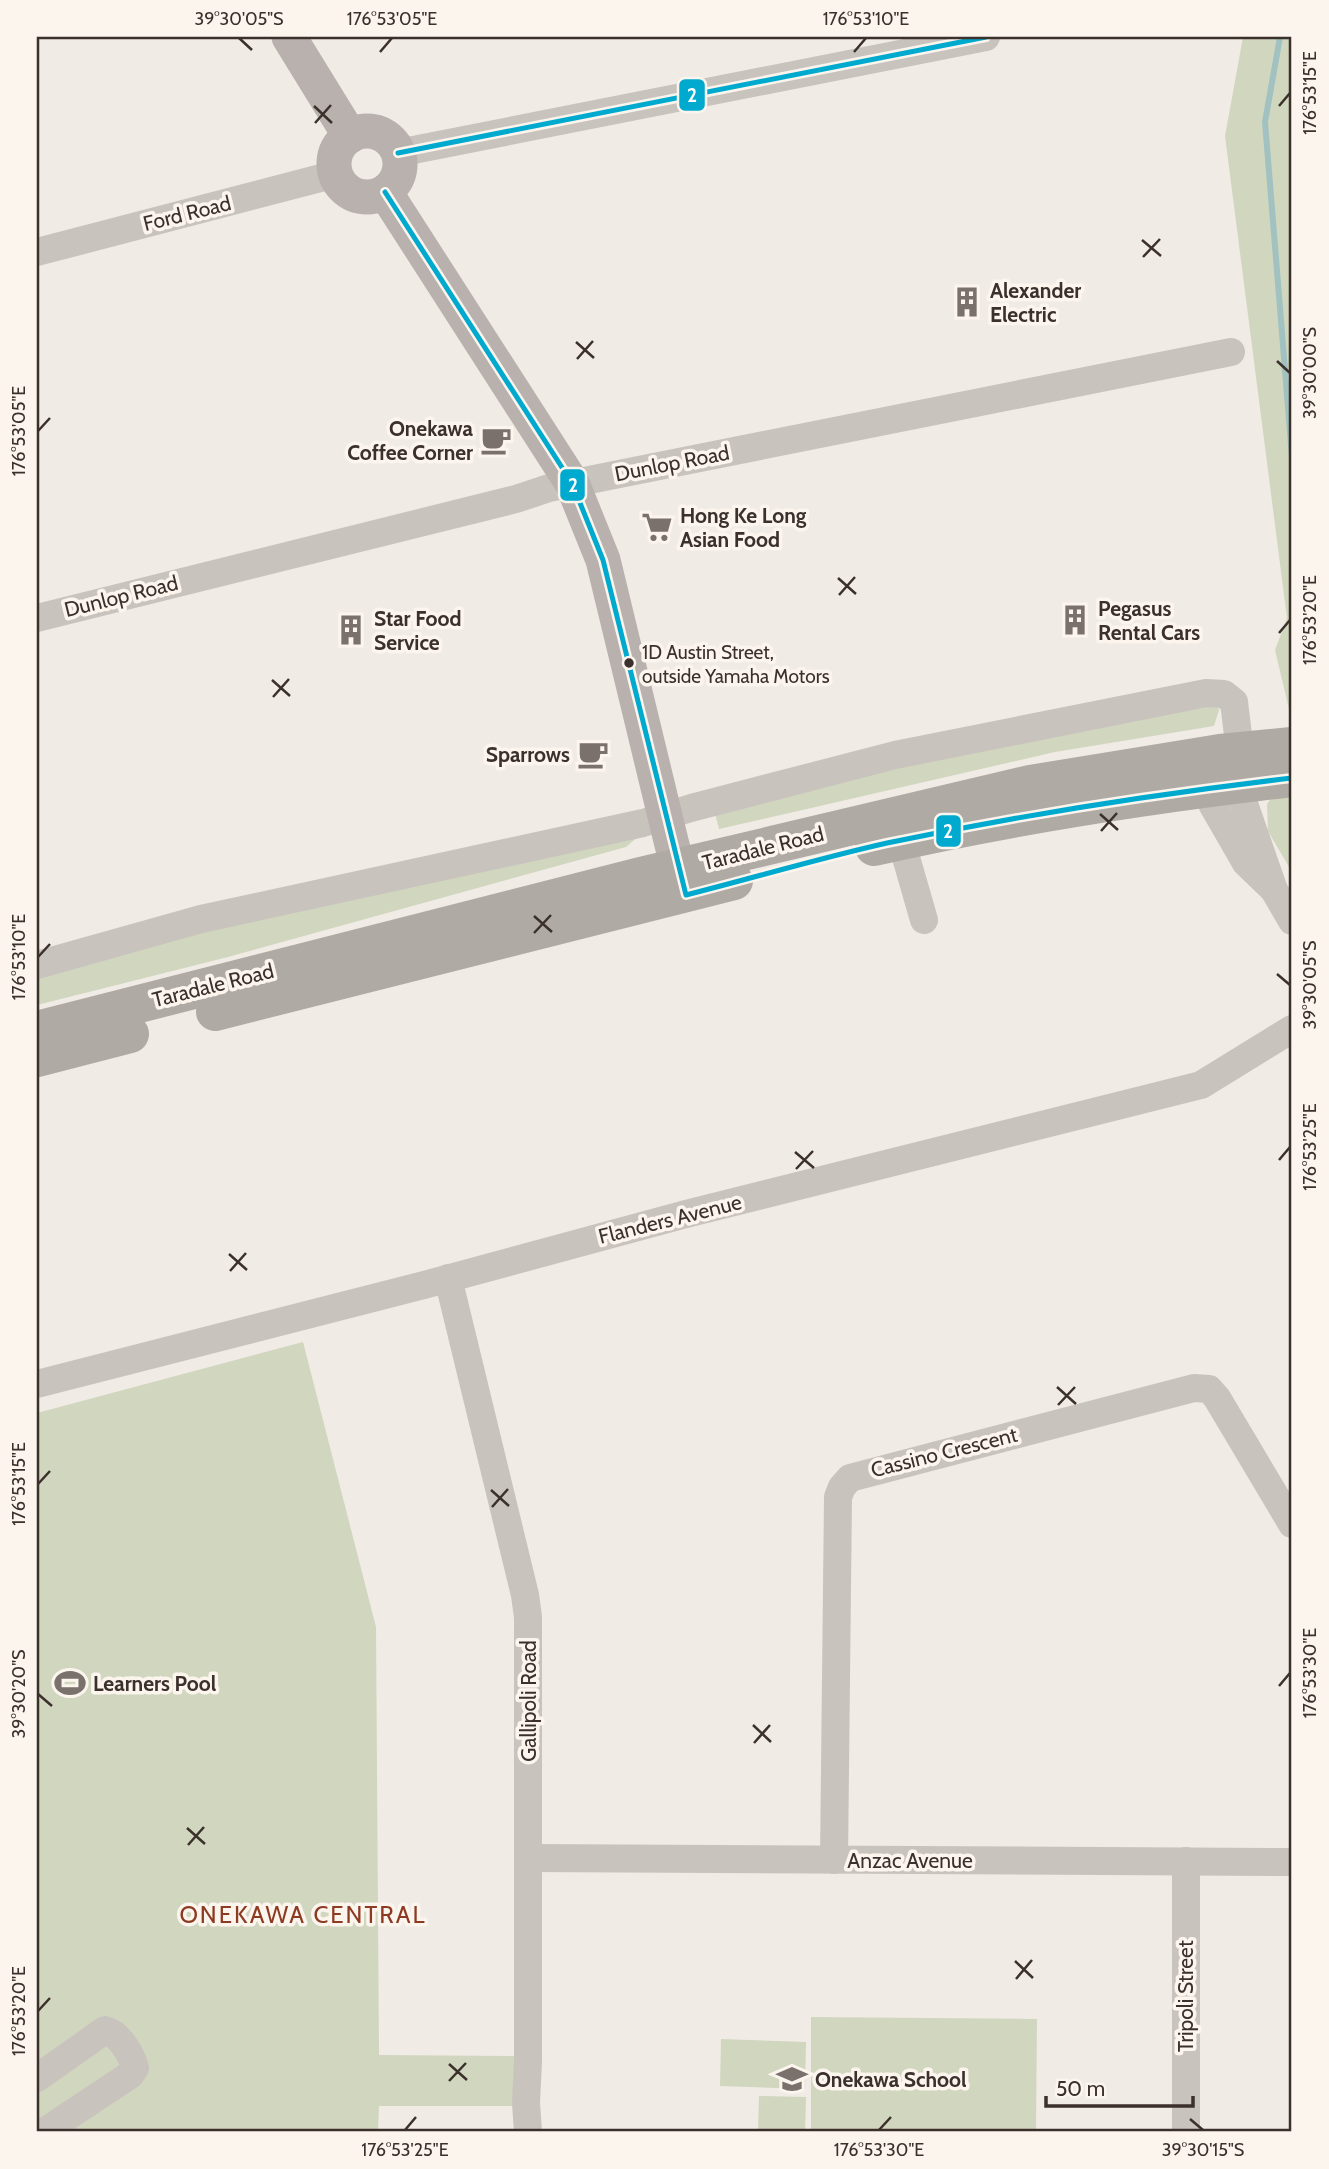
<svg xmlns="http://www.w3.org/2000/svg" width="1329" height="2169" viewBox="0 0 1329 2169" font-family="Cabin,sans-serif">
<rect width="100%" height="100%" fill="#f0ebe5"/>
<!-- green -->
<g fill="#d1d6bf">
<path d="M 1243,37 L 1292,37 L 1292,709 L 1289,709 L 1275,650 L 1287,618 L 1225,136 Z"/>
<path d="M 1216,700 L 1219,710 L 1214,726 L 1055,752 L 719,829 L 711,797 Z"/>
<path d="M 1292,787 L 1292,872 L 1268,831 L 1267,804 L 1278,789 Z"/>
<path d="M 616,824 L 640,835 L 626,847 L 228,957 L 37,1005 L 37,974 Z"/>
<path d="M 303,1342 L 376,1627 L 379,2055 L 514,2056 L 515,2106 L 379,2106 L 378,2132 L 37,2132 L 37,1413 Z"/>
<path d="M 811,2017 L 1037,2019 L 1036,2132 L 811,2132 Z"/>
<path d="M 721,2039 L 806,2042 L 805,2089 L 720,2086 Z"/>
<path d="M 759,2096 L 806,2097 L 805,2132 L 758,2132 Z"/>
</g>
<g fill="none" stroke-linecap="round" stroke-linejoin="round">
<!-- stream -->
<path stroke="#a1c2c1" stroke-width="6" d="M 1280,37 L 1265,122 L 1292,457"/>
<!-- minor -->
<g stroke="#c9c3be" stroke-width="28">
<path d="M 398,153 L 986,37"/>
<path d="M 37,252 L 336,174"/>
<path d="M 37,618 L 516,499 L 549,488 L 1231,352"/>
<path d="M 1221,774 L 1222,786 L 1212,804 L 1246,863 L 1274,890"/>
<path d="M 1222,786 L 1242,798 L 1274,890 L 1292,921"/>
<path d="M 901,840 L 924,920"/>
<path d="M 37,965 L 201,919 L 643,823 L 691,808 L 895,755 L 1206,693 L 1224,694 L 1234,702 L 1238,735 L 1243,751"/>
<path d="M 448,1278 L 525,1595 L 528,1617 L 528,2061 L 526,2103 L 528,2132"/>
<path d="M 37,1384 L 424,1285 L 686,1214 L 1201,1085 L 1292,1029"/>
<path d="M 528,1858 L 1292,1862"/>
<path d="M 834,1860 L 838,1497 L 842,1487 L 850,1478 L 1194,1388 L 1209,1389 L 1217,1398 L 1292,1524"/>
<path d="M 1186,1861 L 1186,2132"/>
<path d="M 37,2078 L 105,2030 C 118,2032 132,2055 135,2068 L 130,2075 L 44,2132"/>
</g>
<!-- major -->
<g stroke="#b8b1ad" stroke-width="35">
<path d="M 289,37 L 350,136"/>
<circle cx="367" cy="164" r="33"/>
<path d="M 385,192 L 572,483 L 603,560 L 672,845 L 686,894"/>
</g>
<!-- highway -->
<g stroke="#afaaa4" stroke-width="38">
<path d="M 874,847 C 1011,816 1152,794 1292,778"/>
<path d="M 215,1012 L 734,881"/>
<path d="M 37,1030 L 641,876 L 1030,784 L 1220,753 L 1292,746"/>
<path d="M 37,1058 L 130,1034"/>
</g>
<!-- bus-1 casing -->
<g stroke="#fbf5ee" stroke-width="10">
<g id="bus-1">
<path d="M 398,153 L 986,37"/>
<path d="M 385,192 L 572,483 L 603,560 L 686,895 C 753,878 820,858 887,843 C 1021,815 1156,794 1292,778"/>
</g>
</g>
<!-- bus-1 -->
<use href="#bus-1" stroke="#00a9ce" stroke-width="5"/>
</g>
<!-- ticks -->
<path fill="none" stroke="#3b302b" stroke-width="2.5" d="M 239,38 L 252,50M 380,52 L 392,38M 854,52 L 866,38M 314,106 L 332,123M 1279,106 L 1290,93M 315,123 L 331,105M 1142,240 L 1161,256M 1143,257 L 1160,239M 576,342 L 594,358M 577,359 L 593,341M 1277,361 L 1290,373M 38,431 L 50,418M 838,578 L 856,594M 839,595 L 855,577M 1279,633 L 1290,620M 272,680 L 290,696M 273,697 L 289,679M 1100,814 L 1118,830M 1101,831 L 1117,813M 534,916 L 552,932M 534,933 L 551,915M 38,957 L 50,944M 1277,974 L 1290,985M 795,1152 L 814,1168M 1279,1160 L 1290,1147M 796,1169 L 813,1151M 229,1254 L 247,1270M 230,1271 L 246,1253M 1057,1387 L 1076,1404M 1058,1405 L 1075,1387M 38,1484 L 50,1471M 491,1490 L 509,1506M 492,1507 L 508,1489M 1279,1686 L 1290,1673M 38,1694 L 52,1706M 753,1725 L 771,1742M 754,1743 L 770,1725M 187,1828 L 205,1844M 188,1845 L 204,1827M 1015,1961 L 1033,1978M 1016,1979 L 1032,1960M 38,2011 L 50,1998M 449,2064 L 467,2080M 449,2081 L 466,2063M 1190,2119 L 1203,2130M 405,2130 L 416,2117M 879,2130 L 891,2117"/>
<!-- icons -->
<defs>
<g id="building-bare" transform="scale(2.415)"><path d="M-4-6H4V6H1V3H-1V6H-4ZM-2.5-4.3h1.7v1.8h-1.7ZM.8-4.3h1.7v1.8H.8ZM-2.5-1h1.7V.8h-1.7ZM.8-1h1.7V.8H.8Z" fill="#7a716c" stroke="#fbf5ee" stroke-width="2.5" paint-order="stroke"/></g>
<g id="cafe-bare" transform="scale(2.415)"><path d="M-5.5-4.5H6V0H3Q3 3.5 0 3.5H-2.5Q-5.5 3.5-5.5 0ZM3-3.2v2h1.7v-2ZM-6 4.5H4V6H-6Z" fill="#7a716c" stroke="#fbf5ee" stroke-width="2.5" paint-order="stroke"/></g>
<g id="supermarket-bare" transform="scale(2.415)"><path d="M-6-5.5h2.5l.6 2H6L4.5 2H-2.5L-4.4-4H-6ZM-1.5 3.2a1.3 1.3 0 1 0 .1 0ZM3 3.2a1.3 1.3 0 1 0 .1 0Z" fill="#7a716c" stroke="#fbf5ee" stroke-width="2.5" paint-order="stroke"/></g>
<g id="stadium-bare" transform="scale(2.415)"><path d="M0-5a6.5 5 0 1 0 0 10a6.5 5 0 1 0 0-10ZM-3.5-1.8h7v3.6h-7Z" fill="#7a716c" stroke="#fbf5ee" stroke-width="2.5" paint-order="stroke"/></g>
<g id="school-bare" transform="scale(2.415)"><path d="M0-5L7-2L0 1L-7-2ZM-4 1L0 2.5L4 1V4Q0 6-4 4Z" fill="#7a716c" stroke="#fbf5ee" stroke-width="2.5" paint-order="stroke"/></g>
</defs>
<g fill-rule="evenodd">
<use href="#building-bare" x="967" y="302"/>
<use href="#cafe-bare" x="496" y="440"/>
<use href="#supermarket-bare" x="657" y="527"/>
<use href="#building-bare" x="1075" y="620"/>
<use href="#building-bare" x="351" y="630"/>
<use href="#cafe-bare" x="593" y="754"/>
<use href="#stadium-bare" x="70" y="1683"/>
<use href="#school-bare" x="792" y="2079"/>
</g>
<!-- markers -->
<circle fill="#3b302b" stroke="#fbf5ee" stroke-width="2.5" cx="629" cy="663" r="6"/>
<g text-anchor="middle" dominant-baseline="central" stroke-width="7" stroke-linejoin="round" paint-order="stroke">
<!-- bus labels -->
<g font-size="19" fill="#3b302b" stroke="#fbf5ee" text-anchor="start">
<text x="642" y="652">1D Austin Street,<tspan x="642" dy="24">outside Yamaha Motors</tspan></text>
</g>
<!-- street labels -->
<g font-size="21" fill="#3b302b" stroke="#fbf5ee">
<text transform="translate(187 213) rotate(-14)">Ford Road</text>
<text transform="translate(672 463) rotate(-11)">Dunlop Road</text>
<text transform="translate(121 596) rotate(-14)">Dunlop Road</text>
<text transform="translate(763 848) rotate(-14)">Taradale Road</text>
<text transform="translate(213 985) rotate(-14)">Taradale Road</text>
<text transform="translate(670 1219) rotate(-14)">Flanders Avenue</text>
<text transform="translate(944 1452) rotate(-14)">Cassino Crescent</text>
<text transform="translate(528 1701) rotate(-90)">Gallipoli Road</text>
<text x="910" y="1860">Anzac Avenue</text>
<text transform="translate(1185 1996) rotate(-90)">Tripoli Street</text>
</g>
<!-- poi labels -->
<g font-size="21" font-weight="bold" fill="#3b302b" stroke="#fbf5ee" text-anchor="start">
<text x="990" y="290">Alexander<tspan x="990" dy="24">Electric</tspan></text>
<text x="473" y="428" text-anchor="end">Onekawa<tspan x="473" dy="24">Coffee Corner</tspan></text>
<text x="680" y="515">Hong Ke Long<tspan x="680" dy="24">Asian Food</tspan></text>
<text x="1098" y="608">Pegasus<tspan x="1098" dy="24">Rental Cars</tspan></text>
<text x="374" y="618">Star Food<tspan x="374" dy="24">Service</tspan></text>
<text x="570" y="754" text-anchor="end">Sparrows</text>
<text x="93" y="1683">Learners Pool</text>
<text x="815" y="2079">Onekawa School</text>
</g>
<!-- quarter labels -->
<g font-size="24" letter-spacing="2" fill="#8c3b22" stroke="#fbf5ee">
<text x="303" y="1914">ONEKAWA CENTRAL</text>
</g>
</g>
<g stroke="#fbf5ee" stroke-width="2.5">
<rect x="678" y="78" width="28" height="34" rx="7" fill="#00a9ce"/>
<rect x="559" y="468" width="27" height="34" rx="7" fill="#00a9ce"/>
<rect x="935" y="814" width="27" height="34" rx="7" fill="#00a9ce"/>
</g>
<g font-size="19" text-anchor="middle" font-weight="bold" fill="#fff">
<text x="692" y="102">2</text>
<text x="573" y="492">2</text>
<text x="948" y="838">2</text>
</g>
<!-- border -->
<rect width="1329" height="2169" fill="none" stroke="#fbf5ee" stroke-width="77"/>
<!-- scale -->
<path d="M1046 2096v10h147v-10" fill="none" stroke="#3b302b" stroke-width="3.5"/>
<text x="1056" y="2096" font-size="21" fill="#3b302b" stroke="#fbf5ee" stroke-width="5" paint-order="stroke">50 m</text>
<rect x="38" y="38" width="1252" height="2092" fill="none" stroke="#3b302b" stroke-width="2.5"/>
<g font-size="18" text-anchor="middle" fill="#3b302b">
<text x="239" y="25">39°30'05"S</text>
<text x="392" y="25">176°53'05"E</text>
<text x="866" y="25">176°53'10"E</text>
<text transform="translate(1310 93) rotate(-90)" y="6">176°53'15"E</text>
<text transform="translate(1310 373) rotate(-90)" y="6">39°30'00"S</text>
<text transform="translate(19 431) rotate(-90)" y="6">176°53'05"E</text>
<text transform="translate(1310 620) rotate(-90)" y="6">176°53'20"E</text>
<text transform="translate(19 957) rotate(-90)" y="6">176°53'10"E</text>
<text transform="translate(1310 985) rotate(-90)" y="6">39°30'05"S</text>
<text transform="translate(1310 1147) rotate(-90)" y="6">176°53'25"E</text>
<text transform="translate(19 1484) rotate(-90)" y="6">176°53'15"E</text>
<text transform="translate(1310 1673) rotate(-90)" y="6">176°53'30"E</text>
<text transform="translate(19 1694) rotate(-90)" y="6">39°30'20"S</text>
<text transform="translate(19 2011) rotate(-90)" y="6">176°53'20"E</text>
<text x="405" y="2156">176°53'25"E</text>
<text x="879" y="2156">176°53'30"E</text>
<text x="1203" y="2156">39°30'15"S</text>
</g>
</svg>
